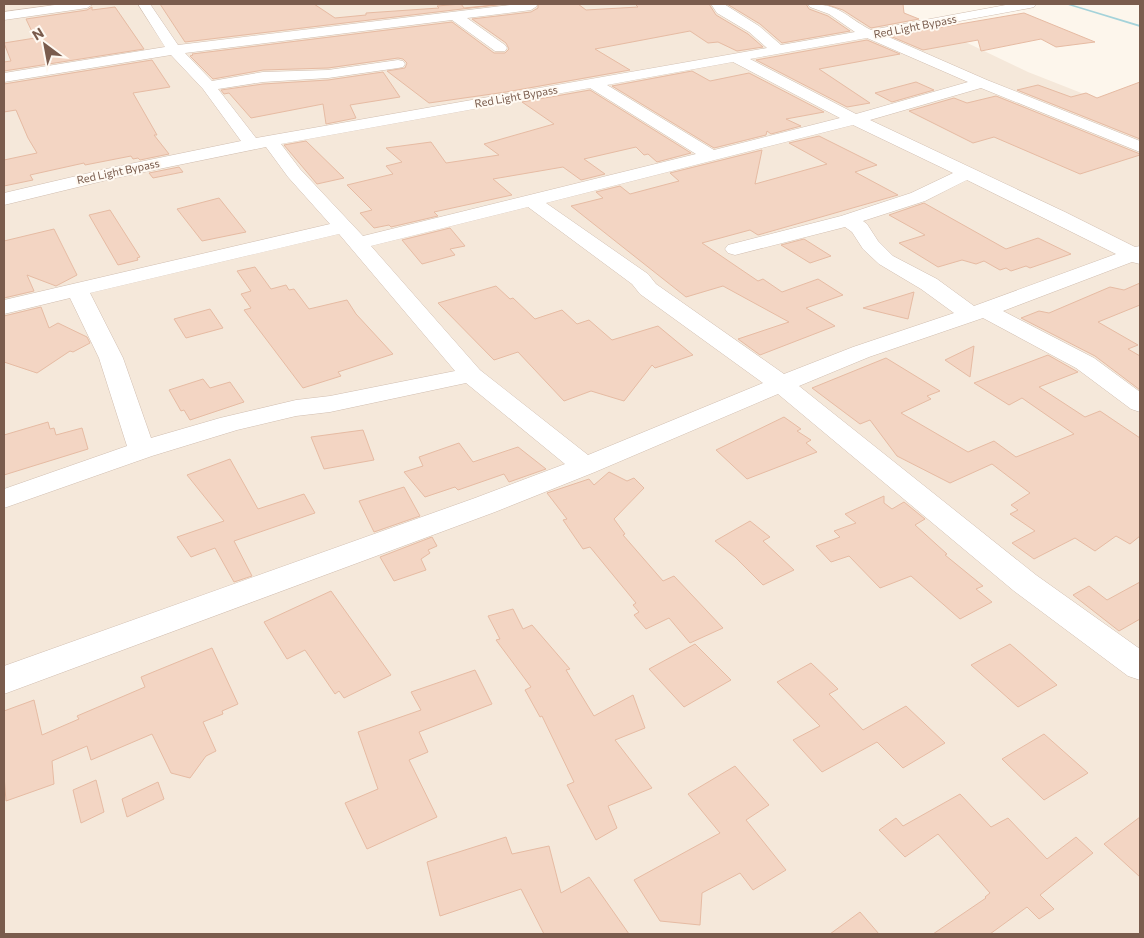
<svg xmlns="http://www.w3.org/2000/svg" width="1144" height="938" viewBox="0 0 1144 938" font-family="Commissioner,sans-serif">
<rect width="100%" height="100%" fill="#fdf6ec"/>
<!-- residential -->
<path fill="#f5e8da" d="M 4,4 L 886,4 L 1028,72 L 1140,116 L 1140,934 L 4,934 Z"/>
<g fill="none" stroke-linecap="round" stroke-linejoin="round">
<!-- stream -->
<path fill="#a5d3da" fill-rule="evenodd" d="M 1065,4 L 1070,4 L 1140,25 L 1140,27 Z"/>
</g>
<!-- building -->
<g fill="#f3d5c3" stroke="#e6bba3">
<path d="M 160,4 L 314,4 L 335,18 L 366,15 L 366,13 L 439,8 L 437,6 L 461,4 L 464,8 L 504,4 L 185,42 Z"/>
<path d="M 538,4 L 578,4 L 586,10 L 638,7 L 635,4 L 709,4 L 716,15 L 748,34 L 763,47 L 737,51 L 718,42 L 708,43 L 690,31 L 595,49 L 630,70 L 506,92 L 429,103 L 387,71 L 405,68 L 407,63 L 403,59 L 398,58 L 328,68 L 263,70 L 213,79 L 190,56 L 193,55 L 192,54 L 452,22 L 494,53 L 505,53 L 509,49 L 506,43 L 472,19 L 531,12 L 538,8 Z"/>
<path d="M 727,4 L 806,4 L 809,9 L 828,16 L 850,31 L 782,43 L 760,24 Z"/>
<path d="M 825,4 L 903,4 L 904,13 L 919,19 L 871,28 L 843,10 Z"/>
<path d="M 92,7 L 92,10 L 115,7 L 144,49 L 4,71 L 4,62 L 11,61 L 4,43 L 35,38 L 26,19 L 87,10 Z"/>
<path d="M 1024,13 L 1095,42 L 1056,47 L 1041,39 L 981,51 L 978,40 L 923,50 L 890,36 Z"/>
<path d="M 867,40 L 900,54 L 819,69 L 870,103 L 847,107 L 756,60 Z"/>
<path d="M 152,60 L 170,87 L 133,93 L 157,135 L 154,135 L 169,154 L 140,160 L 138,158 L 133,159 L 131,156 L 85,165 L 84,163 L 30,175 L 33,180 L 4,186 L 4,160 L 37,153 L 28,138 L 16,110 L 4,112 L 4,84 Z"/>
<path d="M 692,71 L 710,81 L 749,73 L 824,112 L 786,119 L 801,126 L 771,134 L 767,131 L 766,135 L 714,148 L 612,86 Z"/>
<path d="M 383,72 L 400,97 L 350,105 L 356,118 L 326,124 L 323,104 L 251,118 L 229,93 L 224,94 L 221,90 L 263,84 L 328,80 Z"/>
<path d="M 916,82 L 934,90 L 892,102 L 875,93 Z"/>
<path d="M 1140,82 L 1140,139 L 1017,90 L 1038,85 L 1071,97 L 1086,93 L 1097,98 Z"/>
<path d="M 590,90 L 691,153 L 657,162 L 648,154 L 644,155 L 636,147 L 584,159 L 605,174 L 581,180 L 563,167 L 493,179 L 512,195 L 434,212 L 438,216 L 391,227 L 389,225 L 374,228 L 360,213 L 372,210 L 347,185 L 393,174 L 386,166 L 402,162 L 386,148 L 431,142 L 446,163 L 499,155 L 484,144 L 554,124 L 522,102 Z"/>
<path d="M 996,96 L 1140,154 L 1140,155 L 1080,174 L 994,137 L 973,143 L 909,111 L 954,98 L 967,103 Z"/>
<path d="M 819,136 L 877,165 L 855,172 L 898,195 L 758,235 L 750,230 L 702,243 L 758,281 L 763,279 L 782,292 L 818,279 L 843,295 L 806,308 L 835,326 L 760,355 L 738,339 L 789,322 L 723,286 L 686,297 L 571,206 L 603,198 L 596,192 L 620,186 L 630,194 L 679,181 L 670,173 L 762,150 L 755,184 L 827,164 L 789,143 Z"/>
<path d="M 306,141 L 344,178 L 317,184 L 284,145 Z"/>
<path d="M 179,167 L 183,172 L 153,178 L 149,173 Z"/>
<path d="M 219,198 L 246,232 L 202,241 L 177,209 Z"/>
<path d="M 924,203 L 1006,249 L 1038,238 L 1071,254 L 1030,268 L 1026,266 L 1011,271 L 1006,268 L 1000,270 L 984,261 L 976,264 L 962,260 L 938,267 L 899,243 L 925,235 L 889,215 Z"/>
<path d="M 110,210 L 140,257 L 137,258 L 138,260 L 118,265 L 89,215 Z"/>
<path d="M 450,228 L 465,246 L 450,249 L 455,255 L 422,264 L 402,240 Z"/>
<path d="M 54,229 L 77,275 L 56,286 L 27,275 L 34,291 L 4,298 L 4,241 Z"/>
<path d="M 804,239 L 831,256 L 810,263 L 781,245 Z"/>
<path d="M 255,267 L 271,289 L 286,285 L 289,290 L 294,289 L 309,309 L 347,300 L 356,314 L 393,354 L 338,372 L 341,376 L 303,388 L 244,310 L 251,308 L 241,294 L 251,291 L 237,271 Z"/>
<path d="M 1140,283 L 1140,305 L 1098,322 L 1138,345 L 1128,349 L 1140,356 L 1140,390 L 1095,356 L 1021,318 L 1039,311 L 1049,313 L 1110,287 L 1124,290 Z"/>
<path d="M 496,286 L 510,299 L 513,298 L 535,319 L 562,310 L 577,324 L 589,320 L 612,340 L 658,326 L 693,355 L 655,368 L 652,365 L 624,401 L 591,391 L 564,401 L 518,352 L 494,360 L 438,303 Z"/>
<path d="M 914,292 L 908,319 L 863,308 Z"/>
<path d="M 41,307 L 49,328 L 58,323 L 87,337 L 90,343 L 73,352 L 70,351 L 37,373 L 4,362 L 4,316 Z"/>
<path d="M 210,309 L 223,328 L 186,338 L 174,319 Z"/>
<path d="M 974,346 L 970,377 L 945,360 Z"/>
<path d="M 1048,355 L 1078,372 L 1039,387 L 1085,417 L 1100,411 L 1140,438 L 1140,536 L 1130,544 L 1116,536 L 1095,551 L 1075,538 L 1034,559 L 1012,543 L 1035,531 L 1010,514 L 1018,510 L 1011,505 L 1030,493 L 992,464 L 950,483 L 897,456 L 870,420 L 860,424 L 812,388 L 886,358 L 940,391 L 927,396 L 931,399 L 901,413 L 968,452 L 994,441 L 1016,457 L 1074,434 L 1022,398 L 1009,405 L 974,383 Z"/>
<path d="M 203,379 L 210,388 L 230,382 L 244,402 L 190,420 L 184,410 L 181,411 L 169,390 Z"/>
<path d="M 784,417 L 801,429 L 797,431 L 811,440 L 806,443 L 817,452 L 747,479 L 716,450 Z"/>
<path d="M 48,422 L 50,429 L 54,428 L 56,435 L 82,428 L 88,449 L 4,475 L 4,435 Z"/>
<path d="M 363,430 L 374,460 L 324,469 L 311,437 Z"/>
<path d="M 459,443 L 473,462 L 518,447 L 546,469 L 509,482 L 504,474 L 458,490 L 455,487 L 425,497 L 404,472 L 423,466 L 419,457 Z"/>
<path d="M 230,459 L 258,509 L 304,494 L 315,513 L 234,541 L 252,576 L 234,582 L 215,548 L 191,557 L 177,537 L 224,521 L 187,475 Z"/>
<path d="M 609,472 L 627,481 L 634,478 L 644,488 L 614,519 L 625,534 L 623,535 L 663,581 L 674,576 L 723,628 L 690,643 L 669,618 L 646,629 L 634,615 L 639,612 L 633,605 L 636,603 L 590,547 L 583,549 L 563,520 L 567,519 L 547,493 L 589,479 L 594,485 Z"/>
<path d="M 404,487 L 420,516 L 374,532 L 359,501 Z"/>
<path d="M 884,496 L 884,503 L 892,509 L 904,502 L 925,519 L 915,525 L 947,554 L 945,555 L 983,586 L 976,589 L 992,602 L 960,619 L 911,576 L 880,588 L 849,556 L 831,562 L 816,546 L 840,537 L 834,531 L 856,523 L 845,514 Z"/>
<path d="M 750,521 L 770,537 L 763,541 L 794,570 L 763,585 L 735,557 L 715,541 Z"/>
<path d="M 432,537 L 437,546 L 428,550 L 430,553 L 421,559 L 426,570 L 394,581 L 380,557 Z"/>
<path d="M 1140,582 L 1140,619 L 1119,631 L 1073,595 L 1089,586 L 1107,600 Z"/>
<path d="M 331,591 L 391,675 L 344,698 L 339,691 L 335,694 L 305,650 L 287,659 L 264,622 Z"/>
<path d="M 513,609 L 523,629 L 532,625 L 570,669 L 566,670 L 594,716 L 633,695 L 645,728 L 615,740 L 652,788 L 608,806 L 617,828 L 596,840 L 567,785 L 574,782 L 542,716 L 540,717 L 525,690 L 531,687 L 496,640 L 500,639 L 488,616 Z"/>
<path d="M 695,644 L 731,680 L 684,707 L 649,669 Z"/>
<path d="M 1010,644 L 1057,685 L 1018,707 L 971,665 Z"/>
<path d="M 212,648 L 238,704 L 222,711 L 223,714 L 203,722 L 216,751 L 206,756 L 190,778 L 171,773 L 152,734 L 91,760 L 87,746 L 52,761 L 54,784 L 6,801 L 4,775 L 4,711 L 34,700 L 42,735 L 79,719 L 77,716 L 145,687 L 141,677 Z"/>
<path d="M 811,663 L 838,689 L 829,694 L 863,730 L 906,706 L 945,743 L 903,768 L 877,742 L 822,772 L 793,740 L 820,726 L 777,682 Z"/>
<path d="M 475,670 L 492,704 L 419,732 L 428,752 L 409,760 L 437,817 L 367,849 L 345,803 L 378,789 L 358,732 L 421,710 L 411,692 Z"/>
<path d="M 1044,734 L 1088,773 L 1044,800 L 1002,759 Z"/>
<path d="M 735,766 L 769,805 L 746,820 L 786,870 L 753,890 L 740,873 L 702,893 L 700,925 L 660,921 L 634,880 L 720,833 L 688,794 Z"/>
<path d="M 96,780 L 104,812 L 81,823 L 73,790 Z"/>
<path d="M 158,782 L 164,799 L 127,817 L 122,799 Z"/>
<path d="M 960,794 L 991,827 L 1008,818 L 1047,859 L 1076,837 L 1093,853 L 1040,895 L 1054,909 L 1039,919 L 1027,907 L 990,934 L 933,934 L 986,898 L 985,897 L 990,893 L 938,834 L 905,857 L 879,830 L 896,818 L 903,826 Z"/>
<path d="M 1140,817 L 1140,877 L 1104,844 Z"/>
<path d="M 506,837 L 512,854 L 549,846 L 561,893 L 589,877 L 629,934 L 544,934 L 521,889 L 440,916 L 427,862 Z"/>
<path d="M 860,912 L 879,934 L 830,934 Z"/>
</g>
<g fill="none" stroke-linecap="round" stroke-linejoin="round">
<!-- minor casing -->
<g stroke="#d1beb0" stroke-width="1">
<g id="minor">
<path d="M 62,4 L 93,4 L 87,8 L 4,20 L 4,12 Z"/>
<path d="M 138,4 L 150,4 L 178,45 L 518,4 L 536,4 L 537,6 L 531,10 L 467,18 L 505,45 L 507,48 L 505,51 L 495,51 L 452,20 L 185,53 L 212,81 L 263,72 L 328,70 L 398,60 L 403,61 L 405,64 L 403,67 L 398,68 L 328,78 L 263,82 L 218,89 L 256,138 L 767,48 L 749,32 L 717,13 L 711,4 L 724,4 L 759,26 L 781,45 L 855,32 L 829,14 L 810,7 L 808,4 C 841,4 844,16 871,30 L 1011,4 L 1036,4 L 1034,7 L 1030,8 L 884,35 L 987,80 L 1140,141 L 1140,152 L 981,88 L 870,120 L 1065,212 L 1135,247 L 1140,246 L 1140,264 L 1132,262 L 1003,311 L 1094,358 L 1140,392 L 1140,412 L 1131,409 L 1076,368 L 983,318 L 869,357 L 799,386 L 1036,575 L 1140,649 L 1140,680 L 1128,676 L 1014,591 L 778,394 L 595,472 L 495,512 L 4,694 L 4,666 L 475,498 L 565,464 L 466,383 L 330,412 L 296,416 L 237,430 L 152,456 L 4,508 L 4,489 L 127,446 L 99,358 L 70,298 L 4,314 L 4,300 L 330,224 L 288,177 L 266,147 L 115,178 L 4,205 L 4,193 L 115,167 L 241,141 L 203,89 L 171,55 L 4,82 L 4,73 L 165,47 ZM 867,38 L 968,82 L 856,114 L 750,59 ZM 733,62 L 840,118 L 714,150 L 607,85 ZM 590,88 L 696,154 L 363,236 L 300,169 L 281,144 ZM 853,125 L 953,173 L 911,193 L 841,216 L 728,245 L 725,249 L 728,253 L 735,255 L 845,227 L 852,232 L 863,249 L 879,264 L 921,289 L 954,313 L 853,347 L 784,374 L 656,284 L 648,274 L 546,203 ZM 967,180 L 1116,254 L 974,306 L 937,279 L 893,256 L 878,241 L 867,224 L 863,221 L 925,201 ZM 528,207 L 632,284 L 640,294 L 763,383 L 588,455 L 480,370 L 371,246 ZM 339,234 L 455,371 L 330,396 L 296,400 L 220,418 L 151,438 L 123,358 L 90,293 Z"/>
</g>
</g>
<!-- minor -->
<use href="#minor" fill="#fff" fill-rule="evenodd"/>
</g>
<g text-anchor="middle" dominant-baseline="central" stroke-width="4" stroke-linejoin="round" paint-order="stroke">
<!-- far-street labels -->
<g font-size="11" fill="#7a5c4d" stroke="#fffaf3">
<text transform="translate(915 26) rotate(-11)">Red Light Bypass</text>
<text transform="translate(516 96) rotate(-10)">Red Light Bypass</text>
<text transform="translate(118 171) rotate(-12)">Red Light Bypass</text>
</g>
</g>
<!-- border -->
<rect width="1144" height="938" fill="none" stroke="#7a5c4d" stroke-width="10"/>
<!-- north arrow -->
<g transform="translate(45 45) rotate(328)" stroke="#fffaf3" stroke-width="4" paint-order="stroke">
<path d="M0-4L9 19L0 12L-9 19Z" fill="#7a5c4d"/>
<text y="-8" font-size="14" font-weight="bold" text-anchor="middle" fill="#7a5c4d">N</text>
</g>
</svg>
